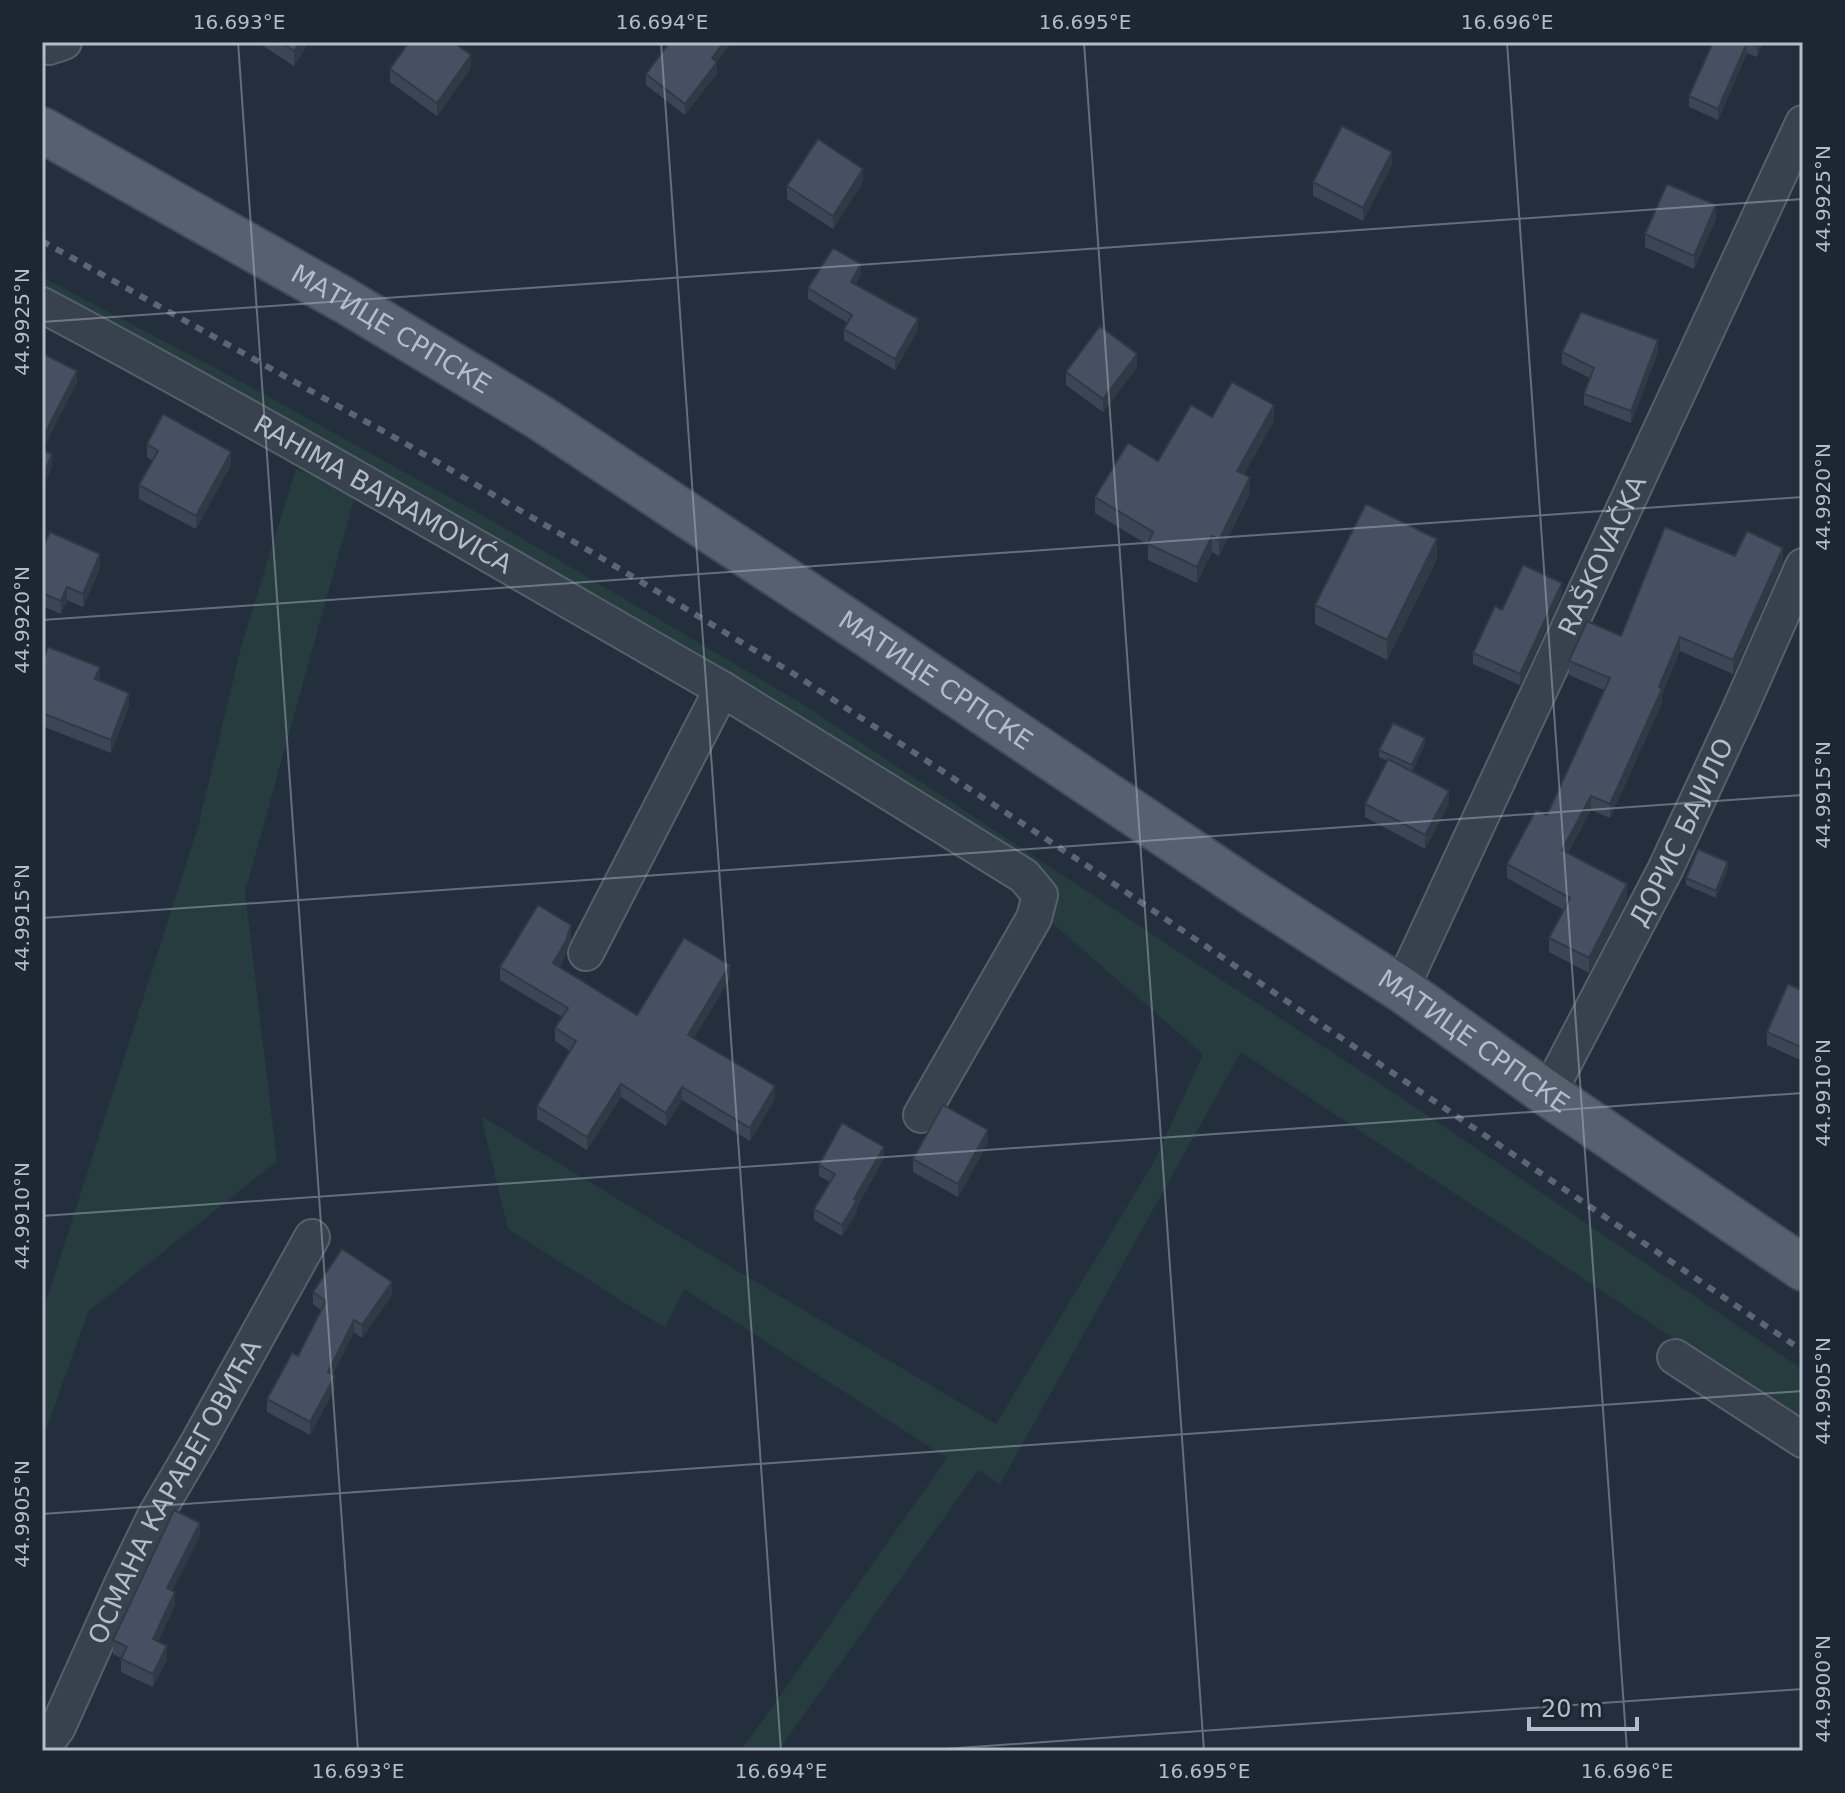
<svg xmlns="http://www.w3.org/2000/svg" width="1845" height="1793" viewBox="0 0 1845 1793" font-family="'DejaVu Sans',sans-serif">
<rect width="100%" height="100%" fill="#242f3e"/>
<!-- green -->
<g fill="#263c3f">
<path d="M 42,277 L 249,386 L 494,522 L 799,702 L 1409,1103 L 1803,1370 L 1803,1428 L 1664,1332 L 1241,1052 L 1000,1484 L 978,1470 L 778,1751 L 741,1751 L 947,1458 L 684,1289 L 665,1328 L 508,1229 L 481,1116 L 687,1241 L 996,1424 L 1154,1162 L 1203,1054 L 1030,904 L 1041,886 L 42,308 Z"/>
<path d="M 296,469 L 356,492 L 245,892 L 277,1161 L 88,1312 L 42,1441 L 42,1314 L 198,827 L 241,647 Z"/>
</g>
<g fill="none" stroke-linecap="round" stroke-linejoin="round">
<!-- minor casing -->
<g stroke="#565f6c" stroke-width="38">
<g id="minor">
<path d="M 42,46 L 49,47 L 64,42"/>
<path id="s1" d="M 42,305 C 272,427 496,559 722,689 L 586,953"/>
<path d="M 722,689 L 1024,876 L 1040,895 L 1034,918 L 921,1115"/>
<path id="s2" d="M 1401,989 L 1803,123"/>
<path id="s3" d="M 1548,1094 L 1665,870 L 1739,711 L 1803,566"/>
<path d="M 1675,1357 L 1803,1440"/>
<path id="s4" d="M 42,1749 L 58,1727 L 122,1584 L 155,1516 L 199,1441 L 312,1237"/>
</g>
</g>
<!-- primary casing -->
<g stroke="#414a57" stroke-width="48">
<g id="primary">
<path id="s5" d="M 42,130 L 344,300 L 539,417 L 873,638 L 1251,892 L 1401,989 L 1548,1094 L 1803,1268"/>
</g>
</g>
<!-- minor -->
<use href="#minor" stroke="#38414e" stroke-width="34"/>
<!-- primary -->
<use href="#primary" stroke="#56606e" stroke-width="44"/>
<!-- rail -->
<path stroke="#5a6575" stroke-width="6" stroke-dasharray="8 8" stroke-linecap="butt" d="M 42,241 L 408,445 L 600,557 L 794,674 L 1089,867 L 1803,1351"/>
</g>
<!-- wall -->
<g fill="#3b4654">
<path d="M 257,42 L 309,42 L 294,66 Z"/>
<path d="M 1713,42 L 1763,42 L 1757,57 L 1747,53 L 1718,120 L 1689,107 L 1689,96 Z"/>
<path d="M 717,62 L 717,73 L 685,115 L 646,85 L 646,74 Z"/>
<path d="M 471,68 L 437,116 L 390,82 L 390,69 Z"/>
<path d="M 1392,165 L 1363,221 L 1313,196 L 1313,182 Z"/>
<path d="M 863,182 L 833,229 L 787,199 L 787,186 Z"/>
<path d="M 1716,219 L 1694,269 L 1645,247 L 1645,234 Z"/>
<path d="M 861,275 L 856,284 L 918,330 L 895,370 L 844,340 L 844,329 L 848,323 L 808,299 L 808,288 Z"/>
<path d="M 1562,352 L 1658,352 L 1631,423 L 1584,405 L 1584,394 L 1590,378 L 1562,364 Z"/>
<path d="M 1137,367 L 1103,412 L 1066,385 L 1066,372 Z"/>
<path d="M 1212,417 L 1274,421 L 1244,474 L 1250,493 L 1219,556 L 1212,552 L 1197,583 L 1148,560 L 1148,545 L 1095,513 L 1095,497 L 1158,461 Z"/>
<path d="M 147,444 L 231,465 L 196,529 L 139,499 L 139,485 L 153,461 L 147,457 Z"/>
<path d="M 42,550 L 100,568 L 83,607 L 67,600 L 61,614 L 42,606 Z"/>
<path d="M 1437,559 L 1387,660 L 1315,624 L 1315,605 Z"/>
<path d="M 1783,562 L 1733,674 L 1680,651 L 1662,694 L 1662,703 L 1610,818 L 1591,810 L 1568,853 L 1627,899 L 1589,973 L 1549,952 L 1549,938 L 1564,910 L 1507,878 L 1507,864 L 1547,815 L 1604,690 L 1569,675 L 1569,661 Z"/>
<path d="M 1562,594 L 1520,685 L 1473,664 L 1473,653 L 1502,610 Z"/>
<path d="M 42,663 L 100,681 L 129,706 L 111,753 L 42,726 Z"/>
<path d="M 1425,744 L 1412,772 L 1449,804 L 1425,849 L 1365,817 L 1365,804 L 1388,761 L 1379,757 L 1379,750 Z"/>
<path d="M 1728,869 L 1716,898 L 1686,885 L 1686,878 Z"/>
<path d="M 571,938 L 566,954 L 559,967 L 637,1015 L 730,978 L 694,1038 L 775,1099 L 750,1141 L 682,1100 L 666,1126 L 621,1097 L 587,1150 L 537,1119 L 537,1106 L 570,1051 L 555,1041 L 555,1028 L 562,1017 L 500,980 L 500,967 Z"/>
<path d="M 1803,991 L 1803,1061 L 1767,1045 L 1767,1032 Z"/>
<path d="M 988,1143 L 958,1197 L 913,1172 L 913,1159 Z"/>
<path d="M 884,1158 L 857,1207 L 857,1212 L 842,1236 L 814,1220 L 814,1209 L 830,1182 L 819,1176 L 819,1165 Z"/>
<path d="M 313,1292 L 392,1295 L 362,1338 L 354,1332 L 333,1374 L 335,1388 L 310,1435 L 267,1412 L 267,1399 L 298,1356 L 321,1310 L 313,1304 Z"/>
<path d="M 200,1536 L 172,1591 L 175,1605 L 158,1642 L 167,1659 L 153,1687 L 121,1672 L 121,1658 L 113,1654 L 113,1640 Z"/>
</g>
<!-- shaded-wall -->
<g fill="#303945">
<path d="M 300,42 L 309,42 L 294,66 L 294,51 Z"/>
<path d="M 724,42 L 732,42 L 717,62 L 717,73 L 685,115 L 685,104 L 712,58 Z"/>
<path d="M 1759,42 L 1763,42 L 1757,57 L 1757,46 Z"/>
<path d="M 1747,43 L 1747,53 L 1718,120 L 1718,109 Z"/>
<path d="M 471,55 L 471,68 L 437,116 L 437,103 Z"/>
<path d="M 1392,152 L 1392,165 L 1363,221 L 1363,208 Z"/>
<path d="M 863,169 L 863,182 L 833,229 L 833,216 Z"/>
<path d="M 1716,205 L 1716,219 L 1694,269 L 1694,256 Z"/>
<path d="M 861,264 L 861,275 L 851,292 L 851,282 Z"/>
<path d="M 918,319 L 918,330 L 895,370 L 895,359 Z"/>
<path d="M 1658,340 L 1658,352 L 1631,423 L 1631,411 Z"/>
<path d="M 1137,354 L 1137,367 L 1103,412 L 1103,399 Z"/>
<path d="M 77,371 L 77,383 L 42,451 L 42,439 Z"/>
<path d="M 1274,405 L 1274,421 L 1237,487 L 1237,471 Z"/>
<path d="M 231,452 L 231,465 L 196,529 L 196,516 Z"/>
<path d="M 52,454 L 52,467 L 42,491 L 42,478 Z"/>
<path d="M 1250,477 L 1250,493 L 1219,556 L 1219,540 Z"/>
<path d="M 1212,536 L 1212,552 L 1197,583 L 1197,567 Z"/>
<path d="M 1437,539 L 1437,559 L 1387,660 L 1387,640 Z"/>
<path d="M 1783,548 L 1783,562 L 1733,674 L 1733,660 Z"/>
<path d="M 100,554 L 100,568 L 83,607 L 83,594 Z"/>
<path d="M 1562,583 L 1562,594 L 1520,685 L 1520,674 Z"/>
<path d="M 67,587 L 67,600 L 61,614 L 61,601 Z"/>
<path d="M 1680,637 L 1680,651 L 1662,694 L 1662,703 L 1610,818 L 1610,804 Z"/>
<path d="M 100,667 L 100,680 L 95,693 L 95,679 Z"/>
<path d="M 129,693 L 129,706 L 111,753 L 111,740 Z"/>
<path d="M 1425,738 L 1425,744 L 1412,772 L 1412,765 Z"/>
<path d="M 1449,791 L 1449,804 L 1425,849 L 1425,835 Z"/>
<path d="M 1591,796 L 1591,810 L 1562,864 L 1562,850 Z"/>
<path d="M 1728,862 L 1728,869 L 1716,898 L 1716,891 Z"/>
<path d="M 1627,884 L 1627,899 L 1589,973 L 1589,958 Z"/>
<path d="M 571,925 L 571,938 L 566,954 L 553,976 L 553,963 Z"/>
<path d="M 730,965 L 730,978 L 688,1048 L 688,1035 Z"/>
<path d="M 621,1084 L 621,1097 L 587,1150 L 587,1137 Z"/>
<path d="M 775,1086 L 775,1099 L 750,1141 L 750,1128 Z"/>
<path d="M 682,1087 L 682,1100 L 666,1126 L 666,1113 Z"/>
<path d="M 988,1130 L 988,1143 L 958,1197 L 958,1184 Z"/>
<path d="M 884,1147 L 884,1158 L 857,1207 L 857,1212 L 842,1236 L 842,1225 L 854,1199 Z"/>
<path d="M 392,1282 L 392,1295 L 362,1338 L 362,1325 Z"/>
<path d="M 354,1320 L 354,1332 L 328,1384 L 328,1372 Z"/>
<path d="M 335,1376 L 335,1388 L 310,1435 L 310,1422 Z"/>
<path d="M 200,1523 L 200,1536 L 167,1601 L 167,1588 Z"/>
<path d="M 175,1592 L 175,1605 L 153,1652 L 153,1639 Z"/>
<path d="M 167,1646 L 167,1659 L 153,1687 L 153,1674 Z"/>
</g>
<!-- building -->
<g fill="#455162" stroke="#303945" stroke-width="2">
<path d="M 280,42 L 300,42 L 294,51 Z"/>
<path d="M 409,42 L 453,42 L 471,55 L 437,103 L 390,69 Z"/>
<path d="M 670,42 L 724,42 L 712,58 L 717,62 L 685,104 L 646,74 Z"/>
<path d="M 1713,42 L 1759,42 L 1757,46 L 1747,43 L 1718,109 L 1689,96 Z"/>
<path d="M 1342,126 L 1392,152 L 1363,208 L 1313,182 Z"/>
<path d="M 818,139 L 863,169 L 833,216 L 787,186 Z"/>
<path d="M 1667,184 L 1716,205 L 1694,256 L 1645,234 Z"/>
<path d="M 833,248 L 861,264 L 851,282 L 918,319 L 895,359 L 844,329 L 852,315 L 808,288 Z"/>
<path d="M 1581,312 L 1658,340 L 1631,411 L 1584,394 L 1594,368 L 1562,352 Z"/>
<path d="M 1100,326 L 1137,354 L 1103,399 L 1066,372 Z"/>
<path d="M 42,353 L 77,371 L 42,439 Z"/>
<path d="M 1232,382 L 1274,405 L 1237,471 L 1250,477 L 1219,540 L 1212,536 L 1197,567 L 1148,544 L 1153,532 L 1095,497 L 1128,443 L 1158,461 L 1191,405 L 1212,417 Z"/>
<path d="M 163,414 L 231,452 L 196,516 L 139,485 L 158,451 L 147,444 Z"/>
<path d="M 42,450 L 52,454 L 42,478 Z"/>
<path d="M 1366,504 L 1437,539 L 1387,640 L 1315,605 Z"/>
<path d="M 1665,527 L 1735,556 L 1747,531 L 1783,548 L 1733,660 L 1680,637 L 1659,687 L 1662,689 L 1610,804 L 1591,796 L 1562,850 L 1627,884 L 1589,958 L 1549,938 L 1570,898 L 1507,864 L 1536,810 L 1547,815 L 1610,678 L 1569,661 L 1587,621 L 1621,636 Z"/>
<path d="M 50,532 L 100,554 L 83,594 L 67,587 L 61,601 L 42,593 L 42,550 Z"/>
<path d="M 1523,565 L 1562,583 L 1520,674 L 1473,653 L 1495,606 L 1502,610 Z"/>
<path d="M 48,647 L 100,667 L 95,679 L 129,693 L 111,740 L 42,713 L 42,663 Z"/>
<path d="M 1393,723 L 1425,738 L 1412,765 L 1379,750 Z"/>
<path d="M 1388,759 L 1449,791 L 1425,835 L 1365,804 Z"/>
<path d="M 1698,849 L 1728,862 L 1716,891 L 1686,878 Z"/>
<path d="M 538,905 L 571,925 L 566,941 L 553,963 L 637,1015 L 684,938 L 730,965 L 688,1035 L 775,1086 L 750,1128 L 682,1087 L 666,1113 L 621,1084 L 587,1137 L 537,1106 L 576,1041 L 555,1028 L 568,1008 L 500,967 Z"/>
<path d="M 1788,984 L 1803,991 L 1803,1048 L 1767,1032 Z"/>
<path d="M 943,1105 L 988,1130 L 958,1184 L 913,1159 Z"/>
<path d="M 842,1123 L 884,1147 L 854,1199 L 857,1200 L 842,1225 L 814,1209 L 835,1174 L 819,1165 Z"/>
<path d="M 342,1249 L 392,1282 L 362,1325 L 354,1320 L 328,1372 L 335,1376 L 310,1422 L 267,1399 L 292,1353 L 298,1356 L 326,1301 L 313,1292 Z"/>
<path d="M 174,1510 L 200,1523 L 167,1588 L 175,1592 L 153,1639 L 167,1646 L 153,1674 L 121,1659 L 127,1647 L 113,1640 Z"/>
</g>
<!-- ticks -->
<path fill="none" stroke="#b4bcc9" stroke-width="2" stroke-opacity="0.45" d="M 238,42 L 358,1751M 661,42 L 781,1751M 1084,42 L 1204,1751M 1507,42 L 1627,1751M 42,322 L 1803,199M 42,620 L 1803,497M 42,918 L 1803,795M 42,1216 L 1803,1093M 42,1514 L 1803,1391M 916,1751 L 1803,1689"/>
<g text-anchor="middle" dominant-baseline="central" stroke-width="6" stroke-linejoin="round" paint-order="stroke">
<!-- street labels -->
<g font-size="26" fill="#b4bcc9" stroke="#1d2633">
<text stroke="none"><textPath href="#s5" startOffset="402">МАТИЦЕ СРПСКЕ</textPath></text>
<text stroke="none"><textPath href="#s1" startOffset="390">RAHIMA BAJRAMOVIĆA</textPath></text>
<text stroke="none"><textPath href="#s2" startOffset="478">RAŠKOVAČKA</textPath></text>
<text stroke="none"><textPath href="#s5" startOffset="1050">МАТИЦЕ СРПСКЕ</textPath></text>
<text stroke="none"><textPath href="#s3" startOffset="294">ДОРИС БАЈИЛО</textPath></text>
<text stroke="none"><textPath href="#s5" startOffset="1698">МАТИЦЕ СРПСКЕ</textPath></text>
<text stroke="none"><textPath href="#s4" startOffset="290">ОСМАНА КАРАБЕГОВИЋА</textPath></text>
</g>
</g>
<!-- border -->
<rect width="1845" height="1793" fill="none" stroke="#1d2633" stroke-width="88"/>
<!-- scale -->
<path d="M1529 1717v12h108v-12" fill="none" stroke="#b4bcc9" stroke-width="4"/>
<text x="1541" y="1717" font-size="24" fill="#b4bcc9" stroke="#1d2633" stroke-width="6" paint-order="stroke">20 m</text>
<rect x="44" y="44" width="1757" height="1705" fill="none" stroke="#b4bcc9" stroke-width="3"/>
<g font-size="20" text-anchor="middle" fill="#b4bcc9">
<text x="239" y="29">16.693°E</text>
<text x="662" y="29">16.694°E</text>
<text x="1085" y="29">16.695°E</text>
<text x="1507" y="29">16.696°E</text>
<text transform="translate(1823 199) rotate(-90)" y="7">44.9925°N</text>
<text transform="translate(22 322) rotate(-90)" y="7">44.9925°N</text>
<text transform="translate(1823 497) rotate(-90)" y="7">44.9920°N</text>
<text transform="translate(22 620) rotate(-90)" y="7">44.9920°N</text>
<text transform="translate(1823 795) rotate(-90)" y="7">44.9915°N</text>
<text transform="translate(22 918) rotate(-90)" y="7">44.9915°N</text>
<text transform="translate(1823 1093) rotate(-90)" y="7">44.9910°N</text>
<text transform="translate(22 1216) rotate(-90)" y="7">44.9910°N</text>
<text transform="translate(1823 1391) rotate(-90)" y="7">44.9905°N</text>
<text transform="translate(22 1514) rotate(-90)" y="7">44.9905°N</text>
<text transform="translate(1823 1689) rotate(-90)" y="7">44.9900°N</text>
<text x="358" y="1778">16.693°E</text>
<text x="781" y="1778">16.694°E</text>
<text x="1204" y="1778">16.695°E</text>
<text x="1627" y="1778">16.696°E</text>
</g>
</svg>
